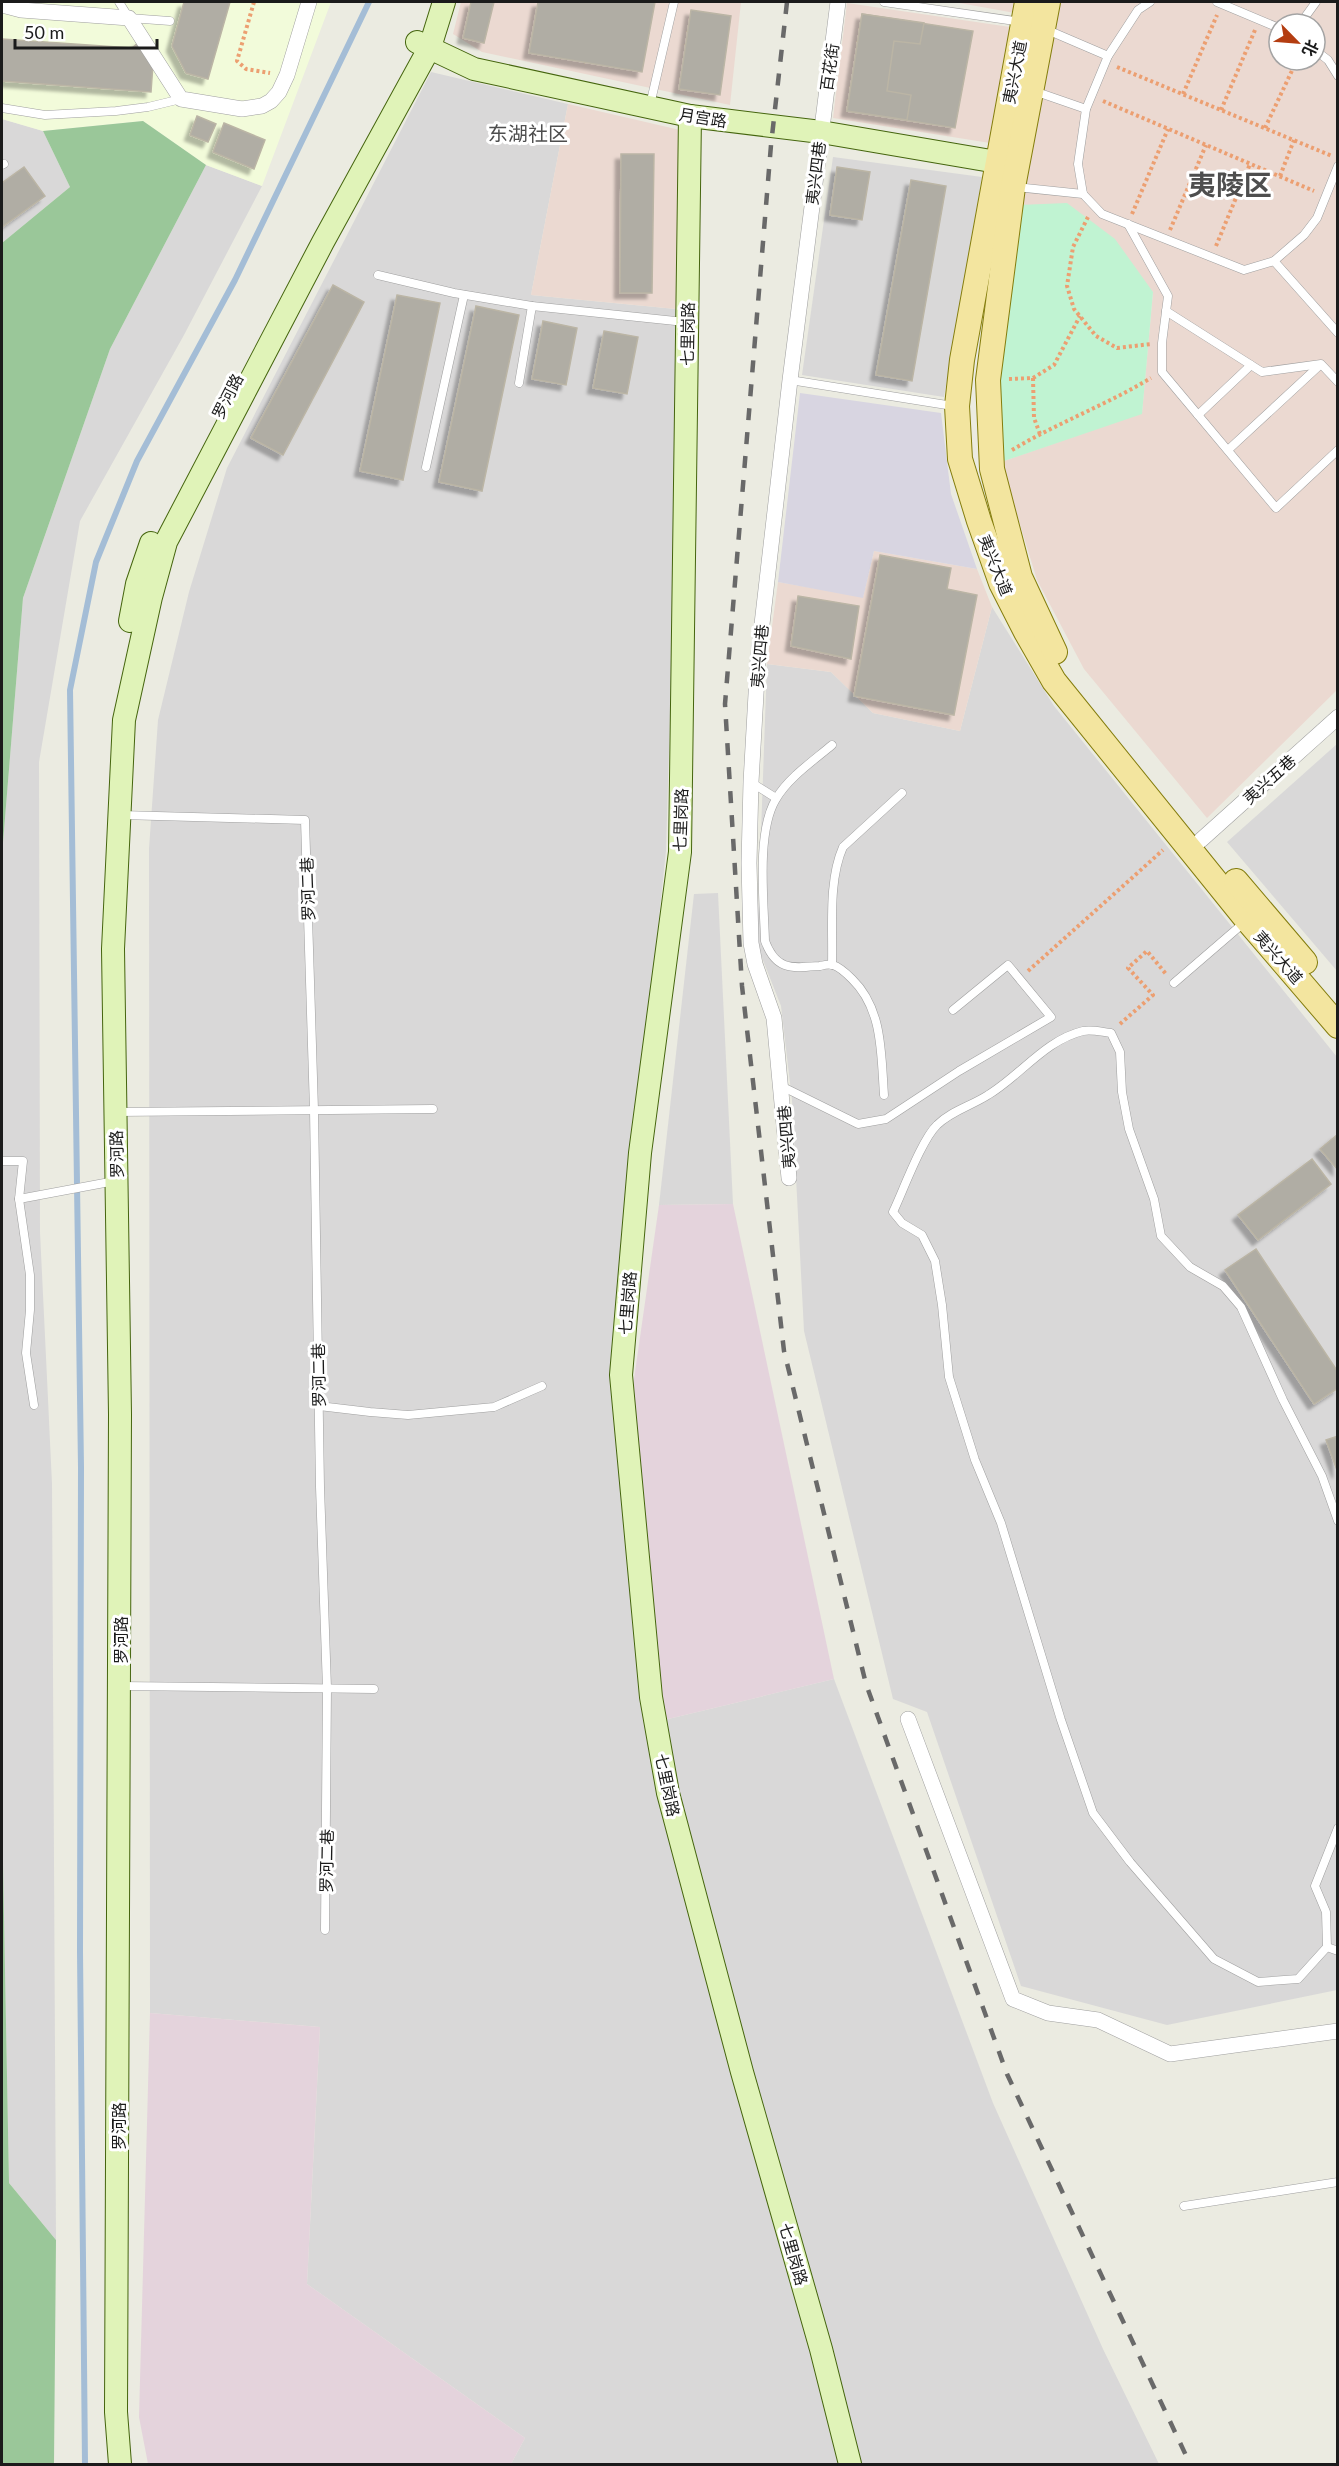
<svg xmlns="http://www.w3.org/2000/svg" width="1339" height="2466" viewBox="0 0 1339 2466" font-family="Lato,'Noto Sans SC',sans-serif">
<defs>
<filter id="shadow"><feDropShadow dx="-5.5" dy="5.5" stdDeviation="1.5" flood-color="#0004"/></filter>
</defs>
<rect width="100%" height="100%" fill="#ebebe1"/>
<!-- residential -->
<g fill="#d9d8d8">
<path d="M 431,72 L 568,104 L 531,295 L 676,309 L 674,580 L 666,851 L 610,1384 L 648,1723 L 841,2464 L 511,2464 L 525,2438 L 307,2284 L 320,2027 L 150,2013 L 149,849 L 158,720 L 189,592 L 227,468 Z"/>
<path d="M 2,119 L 43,131 L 70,187 L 2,243 Z"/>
<path d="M 833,157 L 982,177 L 944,397 L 802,375 Z"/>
<path d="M 206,165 L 262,186 L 184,335 L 80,521 L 39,762 L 40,1232 L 52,1483 L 56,2240 L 9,2183 L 2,1809 L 2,855 L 23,598 L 110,349 Z"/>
<path d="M 992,607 L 1054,706 L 1337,1057 L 1337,1990 L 1167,2025 L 1021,1986 L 927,1712 L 893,1699 L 804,1331 L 792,1100 L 781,1006 L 757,945 L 767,664 L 831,672 L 873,713 L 960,731 Z"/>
<path d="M 1337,744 L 1337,971 L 1227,842 Z"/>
<path d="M 718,893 L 733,1204 L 659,1205 L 694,894 Z"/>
<path d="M 834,1679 L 993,2103 L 1103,2349 L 1159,2464 L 861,2464 L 857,2455 L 675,1804 L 664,1720 Z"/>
</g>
<!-- commercial -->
<g fill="#ebd9d1" fill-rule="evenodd">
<path d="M 461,2 L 741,2 L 730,105 L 482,52 L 453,34 Z"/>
<path d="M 954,2 L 1017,2 L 1015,13 Z"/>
<path d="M 1058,2 L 1337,2 L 1337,690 L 1207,818 L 1084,669 L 1037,580 L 1001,462 L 1142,413 L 1153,292 L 1019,205 ZM 1279,24 L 1315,24 L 1315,60 L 1279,60 Z"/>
<path d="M 847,3 L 1010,27 L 990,143 L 833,118 Z"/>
<path d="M 568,104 L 680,130 L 676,309 L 531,295 Z"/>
<path d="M 874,551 L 977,569 L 992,607 L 960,731 L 873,713 L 831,672 L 767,664 L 778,582 L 863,597 Z"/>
</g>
<!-- industrial -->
<g fill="#e4d3dc">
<path d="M 733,1204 L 834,1679 L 664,1720 L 632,1393 L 659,1205 Z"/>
<path d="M 150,2013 L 320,2027 L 307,2284 L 525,2438 L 511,2464 L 148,2464 L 139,2417 Z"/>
</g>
<!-- education -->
<path fill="#f2fbda" d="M 2,2 L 331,2 L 262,186 L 206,165 L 143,121 L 43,131 L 2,119 Z"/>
<!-- forest -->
<g fill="#9ac799">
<path d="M 143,121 L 206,165 L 110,349 L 23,598 L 2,855 L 2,243 L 70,187 L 43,131 Z"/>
<path d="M 2,1809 L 9,2183 L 56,2240 L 54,2464 L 2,2464 Z"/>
</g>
<!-- park -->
<path fill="#c0f3d2" d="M 1067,203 L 1115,239 L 1153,292 L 1142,414 L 1001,462 L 1000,369 L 1019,205 Z"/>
<!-- plaza -->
<path fill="#d8d5e1" d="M 800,393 L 941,413 L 951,494 L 977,569 L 874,551 L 863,598 L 778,582 Z"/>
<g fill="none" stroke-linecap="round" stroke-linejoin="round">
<!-- stream -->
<path stroke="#a4bdd6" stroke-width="6" d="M 85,2464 L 80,1951 L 81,1467 L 70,690 L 96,562 L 137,461 L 235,280 L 369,2"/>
</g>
<!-- building -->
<g fill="#b0ada4" stroke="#bbb5a5" stroke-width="1.5" filter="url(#shadow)">
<path d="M 184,2 L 230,2 L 208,79 L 186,73 L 172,46 Z"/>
<path d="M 471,2 L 494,2 L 484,43 L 463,38 Z"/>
<path d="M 538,2 L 655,2 L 642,72 L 529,53 Z"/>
<path d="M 691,10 L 731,16 L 720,95 L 679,89 Z"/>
<path d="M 862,14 L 973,31 L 955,128 L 847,111 Z"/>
<path d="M 862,14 L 924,23 L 920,44 L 894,41 L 887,91 L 911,95 L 907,120 L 847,111 Z"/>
<path d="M 2,39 L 132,48 L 140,41 L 153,64 L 151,92 L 2,81 Z"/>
<path d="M 197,116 L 216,124 L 208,142 L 190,135 Z"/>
<path d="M 224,123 L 265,140 L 254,169 L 213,152 Z"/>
<path d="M 621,154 L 654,154 L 652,293 L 620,293 Z"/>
<path d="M 24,167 L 45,196 L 2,227 L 2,183 Z"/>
<path d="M 837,167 L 870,172 L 862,220 L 830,215 Z"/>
<path d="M 911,180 L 946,186 L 912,381 L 876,375 Z"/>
<path d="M 333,285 L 364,302 L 283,455 L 251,438 Z"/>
<path d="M 397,295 L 440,303 L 403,480 L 360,471 Z"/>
<path d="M 476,306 L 519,315 L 482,491 L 439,482 Z"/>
<path d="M 543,321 L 577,328 L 566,385 L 532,379 Z"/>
<path d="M 604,331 L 638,337 L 627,394 L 593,388 Z"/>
<path d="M 880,555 L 951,568 L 947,589 L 977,595 L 954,715 L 854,696 Z"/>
<path d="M 798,596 L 859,606 L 851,659 L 791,646 Z"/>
<path d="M 1338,1134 L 1338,1170 L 1320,1149 Z"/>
<path d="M 1312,1159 L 1331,1184 L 1258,1240 L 1238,1215 Z"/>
<path d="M 1256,1249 L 1338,1372 L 1338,1388 L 1314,1404 L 1225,1270 Z"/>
<path d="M 1338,1436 L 1338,1473 L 1326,1440 Z"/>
</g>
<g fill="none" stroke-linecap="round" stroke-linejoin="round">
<!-- lane casing -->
<g stroke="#9f9f9f" stroke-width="9">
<g id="lane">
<path d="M 119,2 L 129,18 L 170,21"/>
<path d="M 884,2 L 1022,22"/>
<path d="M 1150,2 L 1138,10 L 1108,56 L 1086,109 L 1078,164 L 1083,194 L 1102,214 L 1244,270 L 1274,261 L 1304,235 L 1317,218 L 1338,166"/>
<path d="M 1217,2 L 1279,28"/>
<path d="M 1300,24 L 1316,2"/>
<path d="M 1045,29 L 1108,56"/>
<path d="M 1315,50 L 1328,60 L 1338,76"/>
<path d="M 1034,91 L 1086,109"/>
<path d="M 650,105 L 674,2"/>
<path d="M 2,108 L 45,115 L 116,111 L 148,107 L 181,99"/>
<path d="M 2,165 L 4,164"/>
<path d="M 1015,187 L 1083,194"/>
<path d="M 1128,224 L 1168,296 L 1162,343 L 1162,372 L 1276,508 L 1338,450"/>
<path d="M 1274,261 L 1338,333"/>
<path d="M 378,275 L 454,293 L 532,306 L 685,322"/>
<path d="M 1166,311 L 1262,372 L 1321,364 L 1338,382"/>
<path d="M 790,380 L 953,406"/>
<path d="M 519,383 L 532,306"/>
<path d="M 1198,415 L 1251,365"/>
<path d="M 1228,450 L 1320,365"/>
<path d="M 426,467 L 464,295"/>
<path d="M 832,745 C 813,761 788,778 776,799 C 756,832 764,902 765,941 C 776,971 792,968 820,966 C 824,965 830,964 833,965 C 840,967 847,974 852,979 C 883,1009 881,1054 884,1095"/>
<path d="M 752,783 L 776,798"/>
<path d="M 121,815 L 305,820 L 314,1110 L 320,1487 L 327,1688 L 325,1930"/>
<path d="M 832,965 C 833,927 828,881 843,847 L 902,793"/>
<path d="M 1174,983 L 1246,921"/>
<path d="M 781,1086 L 858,1124 L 886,1119 L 959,1071 L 1051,1017 L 1008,965 L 953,1010"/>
<path d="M 117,1112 L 433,1109"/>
<path d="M 2,1161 L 23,1161 L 19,1199 L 30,1275 L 30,1310 L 26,1353 L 34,1405"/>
<path d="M 19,1199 L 115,1181"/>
<path d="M 319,1406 L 370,1412 L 408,1415 L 494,1407 L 542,1386"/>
<path d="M 1338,1521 L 1322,1476 L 1283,1400 L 1241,1307 L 1223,1286 L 1190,1267 L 1161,1236 L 1154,1199 L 1129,1129 L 1122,1092 L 1120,1052 L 1111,1033 C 1102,1032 1091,1029 1083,1031 C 1045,1040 1020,1076 988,1095 C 971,1106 951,1111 937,1125 C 922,1139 903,1191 893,1212 L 902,1223 L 922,1235 L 935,1261 L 942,1305 L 949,1377 L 975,1460 L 1001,1523 L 1061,1720 L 1093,1813 L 1130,1862 L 1214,1959 L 1258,1982 L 1298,1979 L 1327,1947 L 1326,1912 L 1315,1886 L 1338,1828"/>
<path d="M 121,1686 L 374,1689"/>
<path d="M 1327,1947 L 1338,1951"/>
<path d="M 1184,2206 L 1338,2182"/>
</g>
</g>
<!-- street casing -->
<g stroke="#9f9f9f" stroke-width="16">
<g id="street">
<path d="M 2,5 L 21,10 L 129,18 L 181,99 L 242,109 L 262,106 L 271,101 L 279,92 L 287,75 L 309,2"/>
<path d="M 1201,840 L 1338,717"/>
<path d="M 789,1178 L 774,1018 L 755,964 L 751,943 L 749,863 L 751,782 L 758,659 L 790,380 L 838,2"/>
<path d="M 908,1719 L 1013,1999 L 1048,2013 L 1098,2020 L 1170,2054 L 1338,2031"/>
</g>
</g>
<!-- secondary casing -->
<g stroke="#45650e" stroke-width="24">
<g id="secondary">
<path d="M 417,42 L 474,69 L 690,116 L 821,132 L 997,162"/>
<path d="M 690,116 L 680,852 L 640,1153 L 621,1375 L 651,1697 L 668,1793 L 742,2072 L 821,2349 L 850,2464"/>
<path d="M 130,621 L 137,584 L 151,543"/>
<path d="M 120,2464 L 116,2412 L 120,1414 L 113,949 L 124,720 L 151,597 L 166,542 L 323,242 L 430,47 L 444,2"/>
</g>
</g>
<!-- primary casing -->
<g stroke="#847d0d" stroke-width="26">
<g id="primary">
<path d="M 1027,2 L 962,360 L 957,406 L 960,459 L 979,521 L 1001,583 L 1026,632 L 1054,681 L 1247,920 L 1338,1026"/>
<path d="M 1048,2 L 1013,187 L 988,380 L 992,469 L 1020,577 L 1055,652"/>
<path d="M 1236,881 L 1305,962"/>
</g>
</g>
<!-- path -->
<g stroke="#ec9f71" stroke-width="4" stroke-dasharray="3 3" stroke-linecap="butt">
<path d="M 254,2 L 237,61 L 246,69 L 270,73"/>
<path d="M 1117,67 L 1332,156"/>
<path d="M 1183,94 L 1217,15"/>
<path d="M 1103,101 L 1314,191"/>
<path d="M 1221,110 L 1255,30"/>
<path d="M 1265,128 L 1297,60"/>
<path d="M 1280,176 L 1294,140"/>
<path d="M 1132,214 L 1168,129"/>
<path d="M 1088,217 L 1073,247 L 1067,286 L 1074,309 L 1096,336 L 1117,348 L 1151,344"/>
<path d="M 1170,230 L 1206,145"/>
<path d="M 1216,246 L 1250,164"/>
<path d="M 1033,378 L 1034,418 L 1040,434"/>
<path d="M 1009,379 L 1033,378 L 1054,365 L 1080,316"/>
<path d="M 1012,450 C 1057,423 1106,405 1151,378"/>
<path d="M 1028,971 L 1163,850"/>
<path d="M 1120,1024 L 1153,995 L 1128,968 L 1147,951 L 1166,974"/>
</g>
<!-- lane -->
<use href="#lane" stroke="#fff" stroke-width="8"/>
<!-- street -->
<use href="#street" stroke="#fff" stroke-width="15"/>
<!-- secondary -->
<use href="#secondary" stroke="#e0f3b8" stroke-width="22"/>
<!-- primary -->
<use href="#primary" stroke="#f3e59f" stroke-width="24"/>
<!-- rail -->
<path stroke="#696969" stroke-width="4.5" stroke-dasharray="12 12" stroke-linecap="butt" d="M 787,2 L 771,145 L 725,704 L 742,986 L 784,1351 L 866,1684 L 1007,2074 L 1190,2464"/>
</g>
<g text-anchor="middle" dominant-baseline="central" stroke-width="6" stroke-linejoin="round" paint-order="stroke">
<!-- street labels -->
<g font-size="16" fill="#1b1b1b" stroke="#fff">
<text transform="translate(829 67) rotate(-82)">百花街</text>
<text transform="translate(1014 72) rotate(-79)">夷兴大道</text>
<text transform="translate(703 117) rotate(9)">月宫路</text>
<text transform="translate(815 173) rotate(-83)">夷兴四巷</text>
<text transform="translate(687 334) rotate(-89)">七里岗路</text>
<text transform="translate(227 396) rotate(-63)">罗河路</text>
<text transform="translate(996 565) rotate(68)">夷兴大道</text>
<text transform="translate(759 656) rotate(-85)">夷兴四巷</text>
<text transform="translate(1269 779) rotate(-42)">夷兴五巷</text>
<text transform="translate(680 820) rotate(-88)">七里岗路</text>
<text transform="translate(307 889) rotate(-92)">罗河二巷</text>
<text transform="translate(1279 957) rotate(49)">夷兴大道</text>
<text transform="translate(786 1137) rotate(-95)">夷兴四巷</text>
<text transform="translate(116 1154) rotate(-91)">罗河路</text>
<text transform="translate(627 1303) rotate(-85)">七里岗路</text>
<text transform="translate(318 1375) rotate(-91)">罗河二巷</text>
<text transform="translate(120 1640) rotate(-90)">罗河路</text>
<text transform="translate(668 1785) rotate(78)">七里岗路</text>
<text transform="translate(326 1861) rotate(-89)">罗河二巷</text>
<text transform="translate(118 2126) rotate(-90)">罗河路</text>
<text transform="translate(794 2254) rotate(74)">七里岗路</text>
</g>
<!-- quarter labels -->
<g font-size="20" fill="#4e4e4e" stroke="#fff">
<text x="528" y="133">东湖社区</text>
</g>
<!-- town labels -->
<g font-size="28" font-weight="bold" fill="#4e4e4e" stroke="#fff">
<text x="1230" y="184">夷陵区</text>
</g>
</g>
<!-- border -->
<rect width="1339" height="2466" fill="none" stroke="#1b1b1b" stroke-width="6"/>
<!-- north arrow -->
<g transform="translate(1297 42) rotate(115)"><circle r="28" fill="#ffffff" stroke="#a4a4a4" stroke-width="1.5"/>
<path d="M0-4.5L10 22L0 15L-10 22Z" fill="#b43d11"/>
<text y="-9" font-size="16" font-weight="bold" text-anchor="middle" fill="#1b1b1b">北</text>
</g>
<!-- scale -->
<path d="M15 39v9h142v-9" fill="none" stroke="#1b1b1b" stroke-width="3"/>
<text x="24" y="39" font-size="18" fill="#1b1b1b" stroke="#ffffff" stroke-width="4.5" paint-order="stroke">50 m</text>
</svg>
